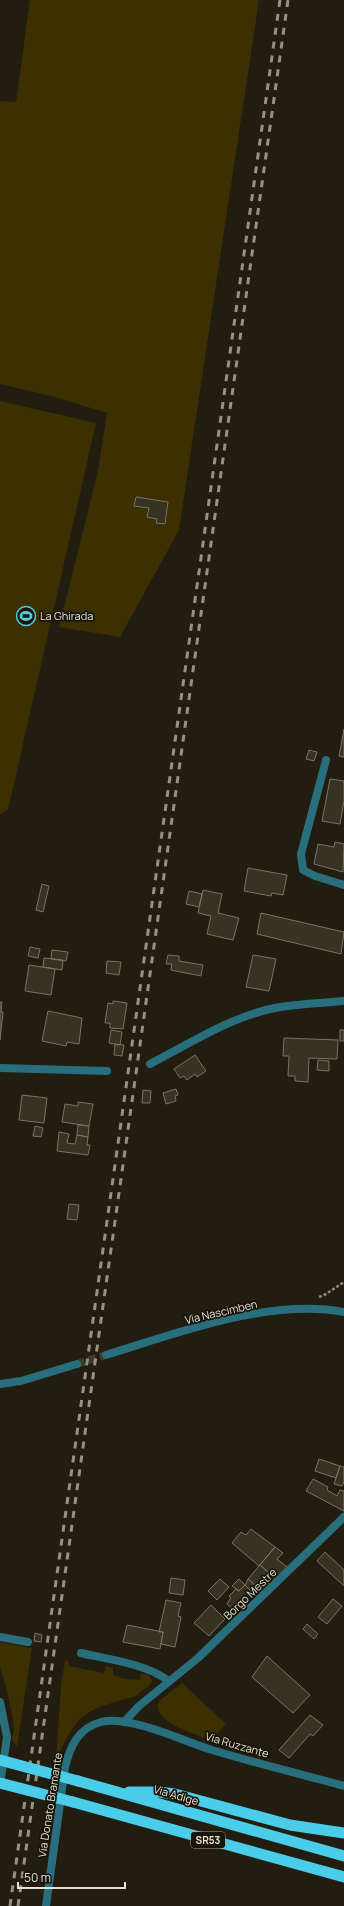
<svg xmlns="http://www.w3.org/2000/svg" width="344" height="1906" font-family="Manrope,sans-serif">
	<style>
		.green { fill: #3c2f00 }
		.building { fill: #363224; stroke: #787464 }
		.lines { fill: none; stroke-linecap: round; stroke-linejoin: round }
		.minor-tunnel { stroke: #3e3b2e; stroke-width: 8; stroke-dasharray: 8 4; stroke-linecap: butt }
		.path { stroke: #8b887e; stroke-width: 2.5; stroke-dasharray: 3 2; stroke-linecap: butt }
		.service { stroke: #296e7c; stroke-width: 8 }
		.minor { stroke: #296e7c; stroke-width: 8 }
		.tertiary { stroke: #296e7c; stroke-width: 8 }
		.trunk { stroke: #4acde8; stroke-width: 11 }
		.rail { stroke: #949187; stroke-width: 3; stroke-dasharray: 7 7; stroke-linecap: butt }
		.trunk-bridge { stroke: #4acde8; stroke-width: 11 }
		.labels { text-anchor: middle; stroke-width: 3.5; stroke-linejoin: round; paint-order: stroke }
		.shield { fill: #181408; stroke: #a7a49a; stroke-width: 1 }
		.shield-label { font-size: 10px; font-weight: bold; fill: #e4e2d9 }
		.poi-label { font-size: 11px; fill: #e4e2d9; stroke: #181408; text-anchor: start }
		.street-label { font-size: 11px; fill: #e4e2d9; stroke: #181408 }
	</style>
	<rect width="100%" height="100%" fill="#211d10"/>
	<!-- green -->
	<path class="green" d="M30,0H259L179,530L120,637L59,627L98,470L107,413L55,397L0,384V101L16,102Z
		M0,401L96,423L8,810L0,814Z
		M0,1642L32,1648L17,1747L12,1739L14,1728L13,1720L6,1686L0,1667Z
		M65,1660L68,1661L69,1666L104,1673L106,1666L113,1668V1675L125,1679L140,1680L141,1673L149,1675L152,1681L149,1686L139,1693V1695C121,1701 96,1705 81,1718C69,1730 63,1746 56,1761L61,1685Z
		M182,1683L226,1724L211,1740C198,1735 149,1722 159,1701Z"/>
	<!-- building -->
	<path class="building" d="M136,497L168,502L165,524L156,523L157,519L147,517L149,508L134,506Z
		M344,729V757L339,756Z
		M309,750L317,752L314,761L306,759Z
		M330,779L344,781V801L340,824L322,821Z
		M335,842L344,844L343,872L314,864L318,844L334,847Z
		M248,868L287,875L283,895L272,893L271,896L244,891Z
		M42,884L49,886L43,912L36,910Z
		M203,890L222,894L218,913L239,918L233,940L207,934L211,916L198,913Z
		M189,891L202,894L199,907L186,904Z
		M261,913L344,932L341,954L257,934Z
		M30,947L40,949L38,958L28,956Z
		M52,950L68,952L66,961L51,959Z
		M168,955L179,956V961L203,965L201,976L171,970L172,964H166Z
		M253,955L276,959L269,991L246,987Z
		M44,958L63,960L62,970L43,967Z
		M107,961L121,962L119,975L106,973Z
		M29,965L55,969L51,995L25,991Z
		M113,1001L127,1003L123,1029L110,1028V1023H105L108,1003L113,1004Z
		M0,1002H2L1,1012H3L0,1040Z
		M48,1011L82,1018L79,1044L67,1042L66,1046L42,1041Z
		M111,1030L122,1032L120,1045L109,1043Z
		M340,1030H344V1041H340Z
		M284,1038L338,1040L337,1059L309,1058L308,1082L295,1081V1076H288L289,1056H283Z
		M115,1044L124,1045L122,1056L114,1055Z
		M195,1055L206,1071L197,1077L195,1074L187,1080L184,1076L180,1078L174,1069Z
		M318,1060L329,1061V1071L317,1070Z
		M176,1089L178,1095L175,1096L176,1101L166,1104L163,1093Z
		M143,1090L151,1091L150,1103H142Z
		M22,1095L47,1098L44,1123L19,1120Z
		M78,1102L93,1104L89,1126L62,1122L65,1104L78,1106Z
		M78,1125L89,1126L88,1137L77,1135Z
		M35,1126L43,1128L41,1137L33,1136Z
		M59,1132L69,1134L67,1143L75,1144L77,1135L88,1137L87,1145H90L88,1155L57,1151Z
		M69,1204L79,1205L77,1220L67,1219Z
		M319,1459L340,1466L336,1478L315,1471Z
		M340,1466L344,1467V1482L342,1486L334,1484Z
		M313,1479L328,1487L327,1490L337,1496L340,1490L344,1491V1511L306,1491Z
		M251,1529L275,1547L259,1566L232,1543L241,1532L246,1535Z
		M275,1547L283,1553L277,1559L287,1567L271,1585L262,1579L268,1572L260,1565Z
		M325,1552L344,1570V1586L317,1561Z
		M260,1565L268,1572L256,1586L248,1579Z
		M171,1578L185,1580L183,1595L169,1593Z
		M220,1579L229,1587L217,1600L208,1591Z
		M239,1579L245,1585L239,1591L232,1586Z
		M248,1579L256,1586L253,1593L245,1585Z
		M245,1585L253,1593L235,1611L227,1604L231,1598L229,1596L236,1589L239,1591Z
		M333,1599L342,1606L327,1624L318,1617Z
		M166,1600L181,1603L178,1616L181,1617L175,1647L161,1644L163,1632H159Z
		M211,1605L225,1619L209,1636L194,1623Z
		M307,1624L318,1634L314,1639L303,1629Z
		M127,1625L163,1632L160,1649L123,1642Z
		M35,1633L42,1635L41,1642L34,1641Z
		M267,1656L310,1695L293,1713L252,1677Z
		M310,1715L323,1725L313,1736L310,1734L289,1758L279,1750Z"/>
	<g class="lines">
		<!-- minor-tunnel -->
		<path class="minor-tunnel" d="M77,1364L106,1355"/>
		<!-- path -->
		<path class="path" d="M319,1297L326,1294L344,1282"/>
		<!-- service -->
		<path class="service" d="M326,760L301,854L303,870L315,876L344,885"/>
		<!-- minor -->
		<path class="minor" d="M150,1064C191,1043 233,1015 280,1007C301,1004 323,1003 344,1001
			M0,1068L107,1071
			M106,1355C178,1333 268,1298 344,1312
			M0,1384L21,1381L77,1364
			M0,1637L28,1642
			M81,1653C110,1660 144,1663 169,1681
			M0,1702L7,1737L0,1785
			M124,1722L139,1706L198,1658L344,1517"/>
		<!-- tertiary -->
		<path class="tertiary" d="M46,1906L65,1767C70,1747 78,1728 101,1722C129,1715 183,1741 212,1750C255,1763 300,1774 344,1786"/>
		<!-- trunk -->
		<path class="trunk" d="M78,1781L344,1856
			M129,1792H159L175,1794L290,1825L344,1833
			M73,1802L344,1877"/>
		<!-- rail -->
		<path class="rail" d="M10,1906L280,0
			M18,1906L288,0"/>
		<!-- trunk-bridge -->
		<path class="trunk-bridge" d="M0,1760L78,1781
			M0,1783L73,1802"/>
	</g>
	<!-- icons -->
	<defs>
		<g id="stadium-ring" transform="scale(1)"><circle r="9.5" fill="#181408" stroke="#56c9e1" stroke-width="1.5"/><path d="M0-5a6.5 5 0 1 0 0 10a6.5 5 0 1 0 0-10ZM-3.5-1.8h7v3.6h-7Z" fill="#56c9e1"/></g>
	</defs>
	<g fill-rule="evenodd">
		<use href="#stadium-ring" x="26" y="616"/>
	</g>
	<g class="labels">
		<!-- shield labels -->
		<rect class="shield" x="191" y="1832" width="34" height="16" rx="3"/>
		<g class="shield-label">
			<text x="208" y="1844">SR53</text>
		</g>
		<!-- poi labels -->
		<g class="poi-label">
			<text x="40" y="620">La Ghirada</text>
		</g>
		<!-- street labels -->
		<g class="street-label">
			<text transform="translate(221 1312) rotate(-13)" y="4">Via Nascimben</text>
			<text transform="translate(250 1594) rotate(-44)" y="4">Borgo Mestre</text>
			<text transform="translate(237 1745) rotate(16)" y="4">Via Ruzzante</text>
			<text transform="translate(176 1795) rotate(16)" y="4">Via Adige</text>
			<text transform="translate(50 1805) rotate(-81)" y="4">Via Donato Bramante</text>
		</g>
	</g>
	<!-- scale -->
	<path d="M18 1882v6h107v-6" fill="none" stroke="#e4e2d9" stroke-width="2"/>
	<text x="24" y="1882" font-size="12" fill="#e4e2d9" stroke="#181408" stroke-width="3" paint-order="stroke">50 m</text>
</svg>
